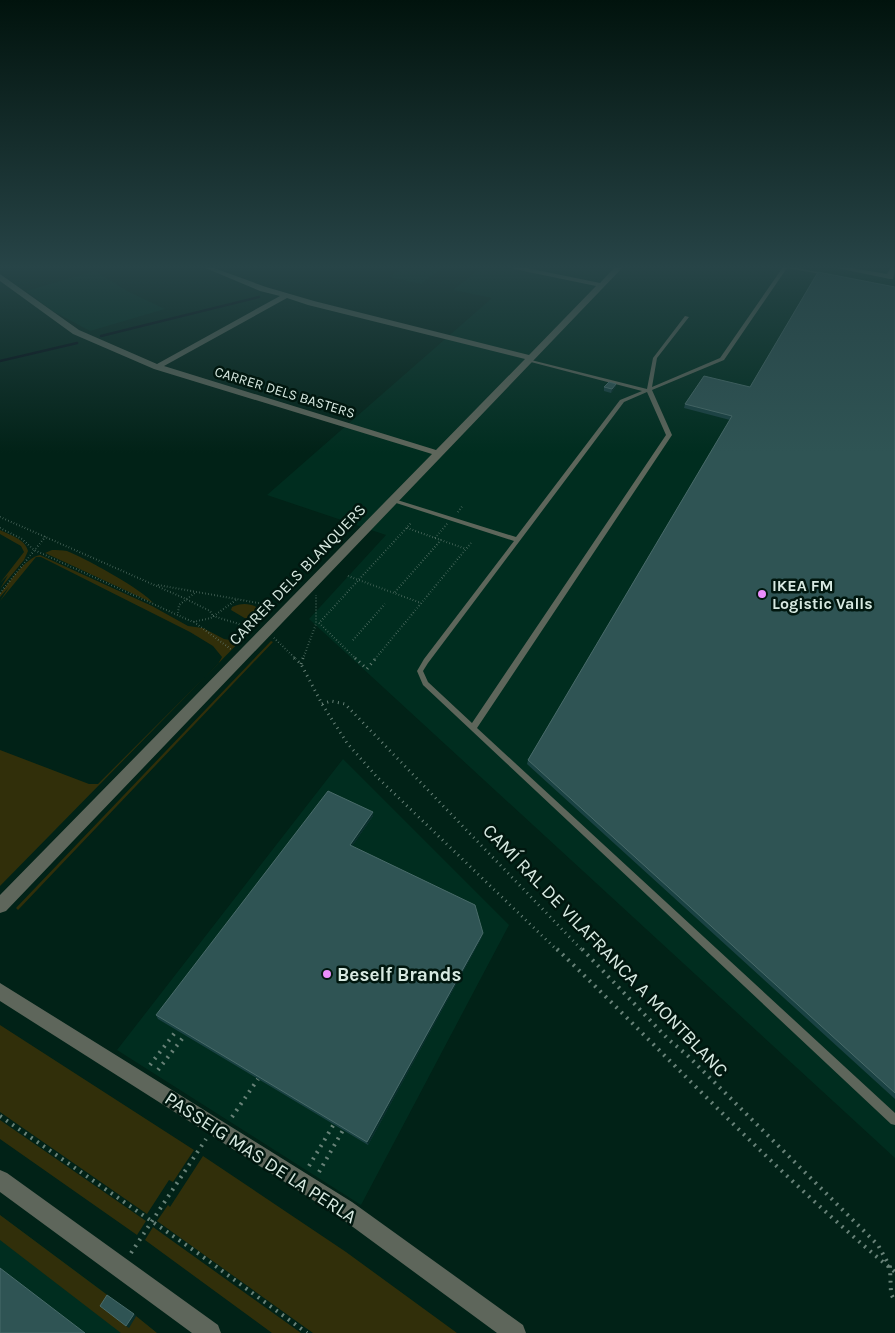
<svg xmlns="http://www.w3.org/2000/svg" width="895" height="1333" font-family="Karla,sans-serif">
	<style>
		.built { fill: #002d1f }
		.green { fill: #312f0a }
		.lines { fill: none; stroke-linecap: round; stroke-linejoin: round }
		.stream { stroke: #000811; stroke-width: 2.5 }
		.path-far2 { stroke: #688278; stroke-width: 2; stroke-dasharray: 0.5 2.5; stroke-linecap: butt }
		.path-far1 { stroke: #688278; stroke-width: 3; stroke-dasharray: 1 4.5; stroke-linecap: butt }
		.path { stroke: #688278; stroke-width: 4; stroke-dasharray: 2 5.5; stroke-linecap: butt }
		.service { fill: #5e665b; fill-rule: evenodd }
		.minor { fill: #5e665b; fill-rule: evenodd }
		.wall { fill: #1a4243 }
		.shaded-wall { fill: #082d2a }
		.building { fill: #2f5454; stroke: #496b6a }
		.poi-dot { fill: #eb8dfc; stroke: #01170f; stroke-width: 2 }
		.labels { text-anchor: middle; stroke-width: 5; stroke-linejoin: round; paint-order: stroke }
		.far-street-label { font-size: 14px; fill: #d7e9e1; stroke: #01170f }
		.street-label { font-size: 16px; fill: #d7e9e1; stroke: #01170f }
		.poi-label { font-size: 16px; font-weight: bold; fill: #d7e9e1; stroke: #01170f; text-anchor: start }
		.near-street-label { font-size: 19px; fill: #d7e9e1; stroke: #01170f }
		.near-poi-label { font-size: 19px; font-weight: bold; fill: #d7e9e1; stroke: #01170f; text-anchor: start }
	</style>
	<rect width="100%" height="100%" fill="#012217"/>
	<!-- built -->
	<path class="built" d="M404,267H443L421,284L389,277Z
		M482,267H895V1158L309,619L386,535L267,495L492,298L453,290Z
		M95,271L127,291L165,309L90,331L51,310L26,291Z
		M343,759L509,925L361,1205L117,1050Z
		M0,1215L136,1316L157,1333H0Z"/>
	<!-- green -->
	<path class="green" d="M0,530C10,535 25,539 28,551L24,560L0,589L8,575L0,583L24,552L21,546L0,534Z
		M52,550C57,550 62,550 67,551C83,557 145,591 153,603L45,553Z
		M40,555L152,606L188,626L203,628L224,639L236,641L253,623L231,610L232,607C241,603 250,603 258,608L255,611L259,617V622L0,886V750L89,784H98L218,664L222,657L213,646L190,632L41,557H36L0,601L9,587L0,597V594C9,583 26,557 40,555Z
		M271,641L273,642L18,910L16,908Z
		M0,1025L194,1150L173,1182L169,1180L147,1214L0,1112Z
		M0,1120L146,1221L137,1235L0,1139Z
		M203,1156L346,1252L457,1333H313L157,1221L168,1205L170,1207Z
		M0,1215L110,1297L103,1308L129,1327L136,1316L157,1333H121L0,1240Z
		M153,1227L301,1333H272L145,1240Z"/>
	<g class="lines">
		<!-- stream -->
		<path class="stream" d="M101,336L259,297
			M0,361L77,343"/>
		<!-- path-far2 -->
		<path class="path-far2" d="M458,512L463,505
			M0,517L186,599L210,611L213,616
			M0,528L22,539L34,550L193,622L211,618L236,600
			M407,528L466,549
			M435,538L447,524
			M348,576L421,603
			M158,585L264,604L275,608
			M395,592L441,540
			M0,593L46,536
			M178,613L179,605L196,592
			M213,616L252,628
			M194,622L232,650
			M274,638L296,659
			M353,640L385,604
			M303,659L316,624V595
			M356,659L319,623L412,522
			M375,659L471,543"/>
		<!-- path-far1 -->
		<path class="path-far1" d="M294,658L301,664L322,704L347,743L377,777L558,951
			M355,658L367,669L376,658
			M301,664L303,658
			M322,704L331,701L345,704L583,951"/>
		<!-- path -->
		<path class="path" d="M557,949C669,1057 775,1173 895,1272
			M582,949L668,1039L687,1055L878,1245L890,1267L891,1294L895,1301
			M150,1065L177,1030
			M158,1070L185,1035
			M0,1116L199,1254L307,1333
			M232,1117L258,1079
			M309,1166L334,1124
			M319,1172L343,1130
			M131,1253L206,1139"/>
		<!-- service -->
		<path class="service" d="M783,267H792L828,274L826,275L787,268L724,360L652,390L672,435L477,728L895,1113V1125L891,1124L423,685L417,671L424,659L514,541L390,501L389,500L390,499H394L516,537L620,400L642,391L527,361V359L647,389L653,358L685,316L689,317L657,358L652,387L720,358ZM647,392L666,435L472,723L428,682L423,671L428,663L624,402Z"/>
		<!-- minor -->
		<path class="minor" d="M203,267H211L266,287L314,301L529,355L596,286L514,269L511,267H522L600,283L615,267H623L6,911L0,913V895L432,454L154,369L73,334L0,281V274L79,330L157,364L280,296L260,291ZM287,298L308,305L525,359L436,450L164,366Z
			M832,267H846L887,274L891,267H895L893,279H890Z
			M0,983L352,1202L523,1325L526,1333H497L338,1216L0,1001Z
			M0,1170L7,1173L218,1325L221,1333H192L0,1192Z"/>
	</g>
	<!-- wall -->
	<path class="wall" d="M895,287V1099L527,764L528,760L730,420L684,408L685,404L750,387Z
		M616,384L615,388L611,393L604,391V387Z
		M373,812V816L352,846L482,937L368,1145L158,1019L156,1015Z"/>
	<!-- shaded-wall -->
	<path class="shaded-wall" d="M616,384L615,388L611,393L612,389Z
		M373,812V816L350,849V845Z
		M483,933L482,937L368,1145L367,1142Z
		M134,1314L136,1316L129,1328L126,1326Z"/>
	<!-- building -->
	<path class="building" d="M818,272L895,287V1093L528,760L732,416L685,404L704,376L750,387Z
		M609,382L616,384L612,389L604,387Z
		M328,791L373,812L350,845L475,905L483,933L367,1142L156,1015Z
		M0,1268L85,1333H0Z
		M107,1295L134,1314L126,1326L100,1306Z"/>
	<!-- sky -->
	<linearGradient id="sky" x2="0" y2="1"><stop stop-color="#01130d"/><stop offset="0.59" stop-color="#274447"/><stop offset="1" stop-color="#274447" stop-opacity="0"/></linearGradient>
	<rect width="895" height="453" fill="url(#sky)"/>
	<!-- markers -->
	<g class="poi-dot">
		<circle cx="762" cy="594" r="5"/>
		<circle cx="327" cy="974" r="5"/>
	</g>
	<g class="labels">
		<!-- far-street labels -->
		<g class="far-street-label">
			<text transform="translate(285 392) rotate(17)" y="5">CARRER DELS BASTERS</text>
		</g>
		<!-- street labels -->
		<g class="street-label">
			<text transform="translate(297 574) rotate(-46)" y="6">CARRER DELS BLANQUERS</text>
		</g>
		<!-- poi labels -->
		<g class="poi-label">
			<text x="772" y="591">IKEA FM<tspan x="772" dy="18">Logistic Valls</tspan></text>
		</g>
		<!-- near-street labels -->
		<g class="near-street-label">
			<text transform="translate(606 950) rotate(46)" y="7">CAMÍ RAL DE VILAFRANCA A MONTBLANC</text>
			<text transform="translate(261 1157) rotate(33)" y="7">PASSEIG MAS DE LA PERLA</text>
		</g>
		<!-- near-poi labels -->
		<g class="near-poi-label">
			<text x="337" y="981">Beself Brands</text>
		</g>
	</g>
</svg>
